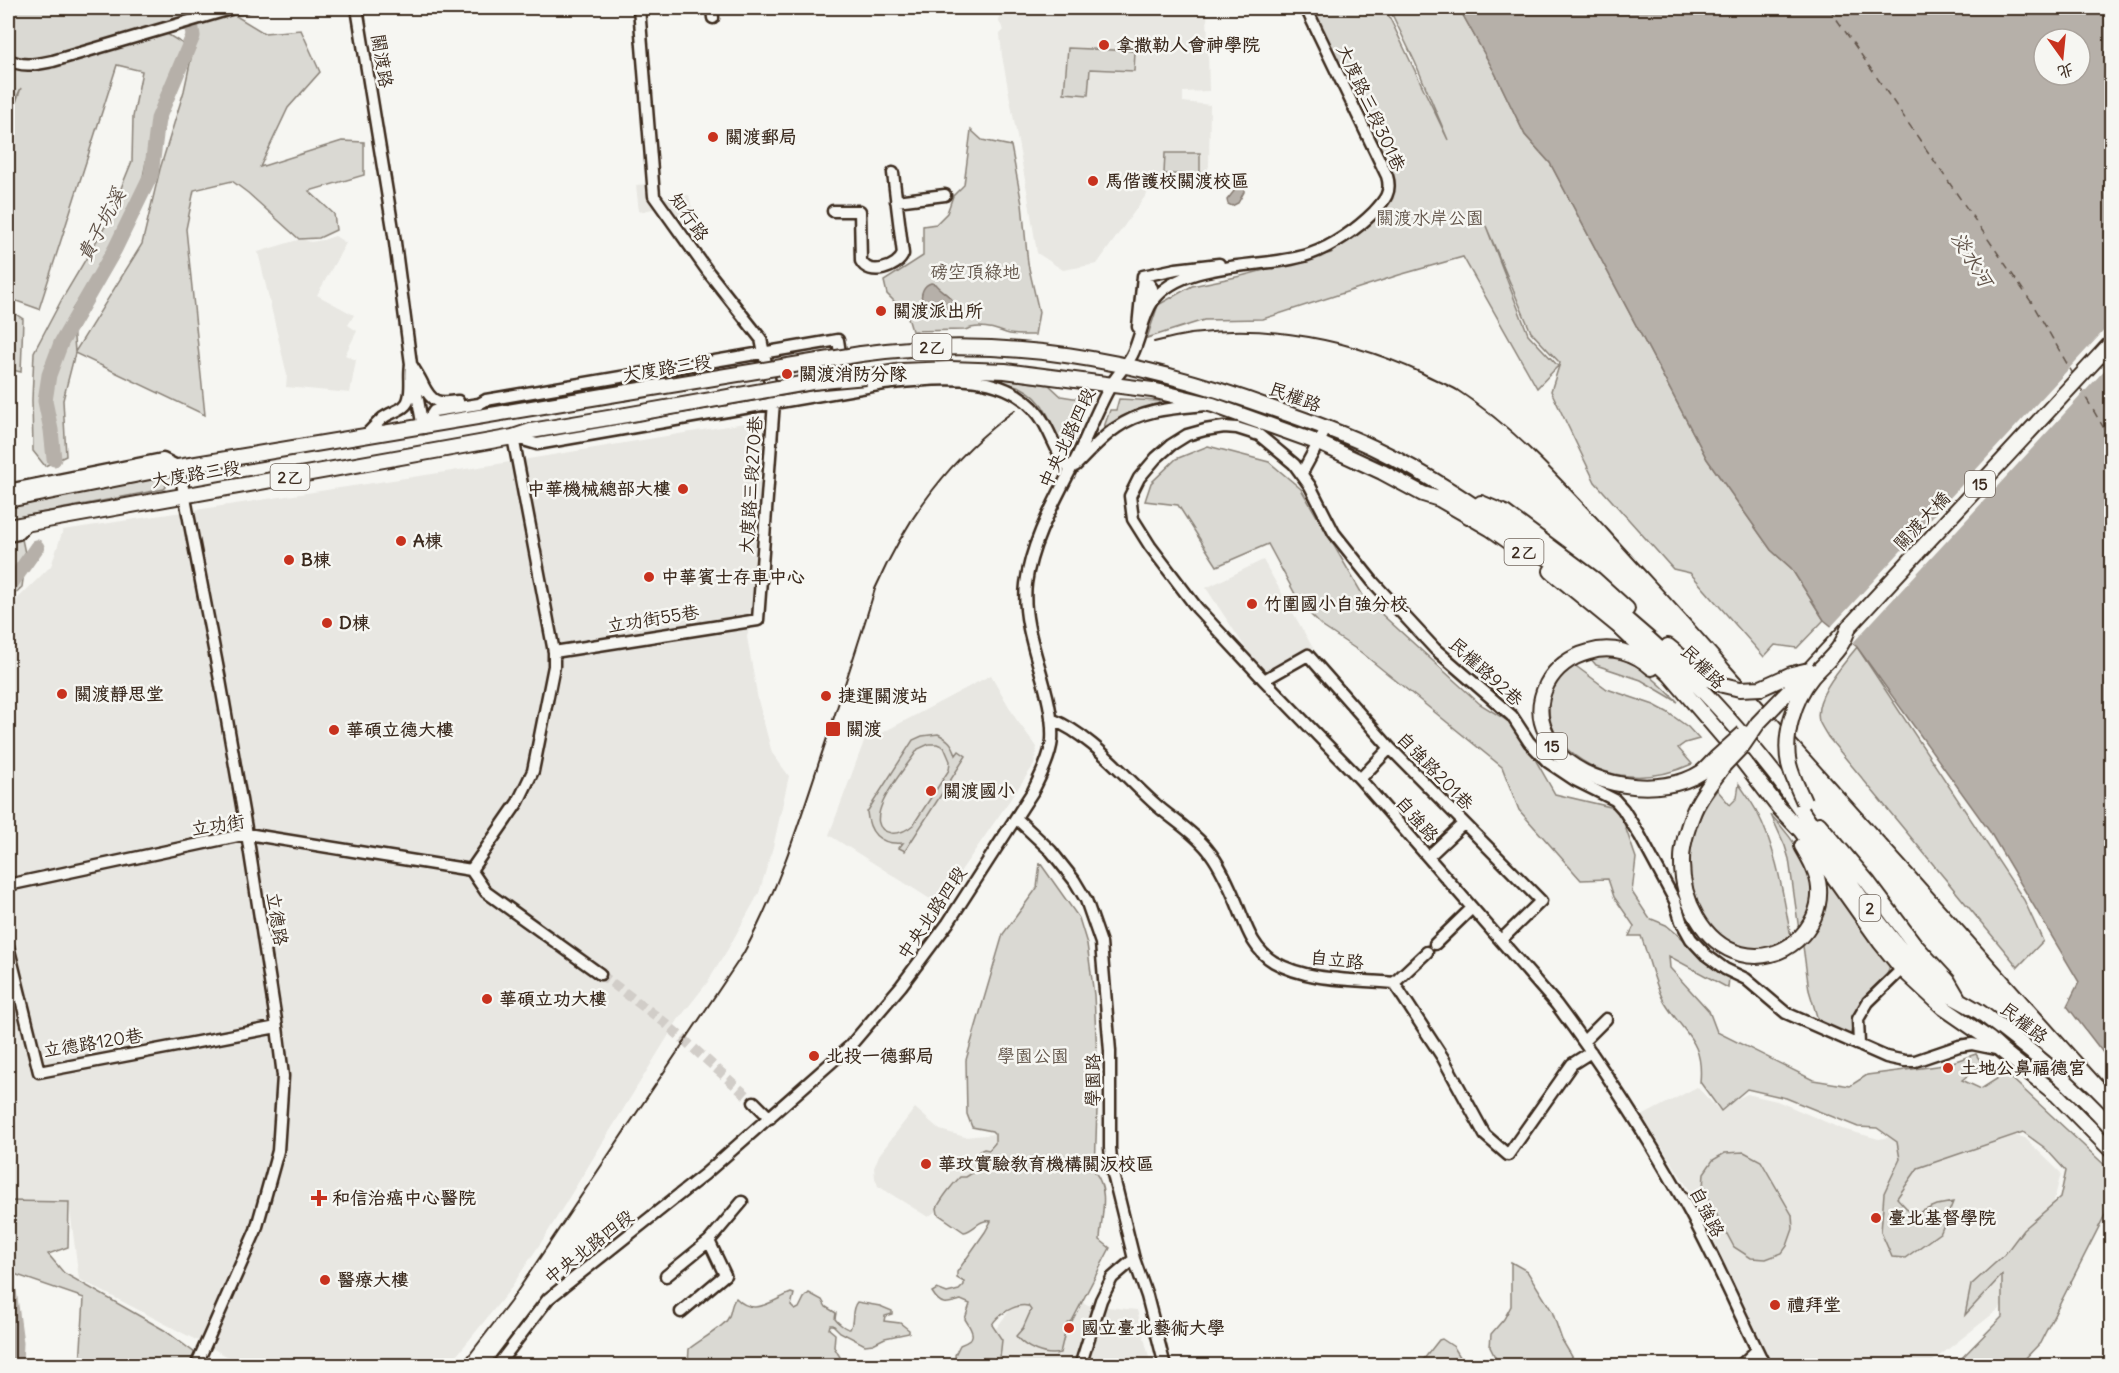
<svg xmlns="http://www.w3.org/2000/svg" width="2119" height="1373" font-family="Delius,'LXGW WenKai TC',sans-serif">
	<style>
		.built { fill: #e8e7e2 }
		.green { fill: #dad9d3; stroke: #8a8278; stroke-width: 1.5; fill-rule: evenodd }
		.water { fill: #b6b0a9; stroke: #857a71; stroke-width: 1.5; fill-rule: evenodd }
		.pier { fill: #f6f6f2 }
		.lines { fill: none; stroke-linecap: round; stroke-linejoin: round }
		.river { stroke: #b6b0a9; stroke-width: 15 }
		.ferry { stroke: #605248; stroke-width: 1.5; stroke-dasharray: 8 6; stroke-linecap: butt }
		.minor-tunnel { stroke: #d1cdc8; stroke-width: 10; stroke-dasharray: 10 5; stroke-linecap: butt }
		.minor-casing { stroke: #3b2a1e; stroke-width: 15 }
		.major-casing { stroke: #3b2a1e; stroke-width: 18 }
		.minor { stroke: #f6f6f2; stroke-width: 10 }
		.major { stroke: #f6f6f2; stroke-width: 14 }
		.rail { stroke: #3b2a1e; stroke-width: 2 }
		.major-bridge-casing { stroke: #3b2a1e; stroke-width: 18; stroke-linecap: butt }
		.major-bridge { stroke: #f6f6f2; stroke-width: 14 }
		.poi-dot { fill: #c8321e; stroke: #f6f6f2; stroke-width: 2 }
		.labels { text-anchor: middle; stroke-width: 5; stroke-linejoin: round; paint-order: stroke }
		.shield { fill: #f6f6f2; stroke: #73675e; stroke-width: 1.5 }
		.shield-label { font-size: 16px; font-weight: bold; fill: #3b2a1e }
		.poi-label { font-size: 18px; font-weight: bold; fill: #3b2a1e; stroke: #f6f6f2; text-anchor: start }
		.street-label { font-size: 18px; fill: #3b2a1e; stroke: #f6f6f2 }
		.park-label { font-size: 18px; fill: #63564b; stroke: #f6f6f2 }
		.water-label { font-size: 20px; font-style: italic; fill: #605248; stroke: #f6f6f2 }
	</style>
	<rect width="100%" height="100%" fill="#f6f6f2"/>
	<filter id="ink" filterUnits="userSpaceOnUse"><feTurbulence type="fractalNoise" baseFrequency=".0167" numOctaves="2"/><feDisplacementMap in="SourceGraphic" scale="12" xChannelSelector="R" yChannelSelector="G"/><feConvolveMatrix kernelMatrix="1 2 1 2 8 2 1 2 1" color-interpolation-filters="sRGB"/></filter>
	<g filter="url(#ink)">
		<!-- built -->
		<path class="built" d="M1000,8H1207L1209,91L1183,92V102L1210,105L1209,166L1203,179L1176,184L1167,177L1149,191L1097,264L1063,270L1037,253L1028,196L1002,56L1000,34L1004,30L999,22Z
			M648,184L650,199L689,195L692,209L674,222L662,207L639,212L636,185Z
			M335,236L346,243L317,295L354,315L348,325L357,331L345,355L356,360L350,393L286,387L287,375L258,252L301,239L311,242L323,240Z
			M763,420L754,608L747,637L758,700L772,753L789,776L773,847L759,893L728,949L707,983L678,1020L546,1235L508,1292L449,1365H244L79,1279L69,1202L8,1201V608L51,566L63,530L492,465Z
			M1263,560L1313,648L1262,673L1206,588Z
			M991,675L1016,719L1037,747L1034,765L938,904L829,835L866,736L878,735Z
			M1697,1087L1718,1109L1747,1094L1777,1101L1842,1129L1879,1139L1934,1128L1981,1125L2025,1138L2061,1173L2043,1245L1999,1309L1928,1365H1773L1690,1191L1642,1116Z
			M915,1108L940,1130L965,1137L995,1134L996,1138L989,1150L976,1156L977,1166L974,1172L966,1177L958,1179L949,1191L942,1197L936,1211L928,1217L878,1186L875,1178L874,1168L879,1155Z
			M1032,1280L1078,1299L1088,1305L1137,1310L1151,1365L974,1366L983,1346Z"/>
		<!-- green -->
		<path class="green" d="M8,8H266L236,16L264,33L301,30L320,72L288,108L260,167L342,141L364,142V175L309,191L334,214L336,230L319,238L299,239L248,193L232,181L194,190L186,229L205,415L75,353L63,400L66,456L45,466L33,451L32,400L34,352L62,299L106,225L132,161L133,117L142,71L117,65L39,309L8,298V125L21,88L8,115ZM198,26L184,91L160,169L142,244L75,352L72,310L111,249L143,177L153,126L185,45L167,34Z
			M1305,8H1385L1448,140L1415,62L1389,8H1459L1495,73L1525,135L1550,163L1707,459L1771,550L1791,568L1824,620L1797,648L1775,645L1764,657L1690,573L1673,569L1595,482L1551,391L1560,363L1531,332L1486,226L1528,334L1558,366L1537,388L1463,257L1399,275L1263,319L1204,320L1147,338L1158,305L1192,286L1241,276L1331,253L1386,203L1393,188Z
			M1068,48L1135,51L1134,71L1090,69L1088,95L1064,93Z
			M971,130L982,140L1011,146L1022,204L1028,264L1039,312L1035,335C1027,335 1015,336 1006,333C994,328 978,324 965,330L912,331L907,314L887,294L884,281L923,256V226L936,224L947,213L953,196L964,185Z
			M1165,153H1200V174H1164Z
			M8,309L23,319L21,372L8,369Z
			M1004,379L1049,385L1061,396L1080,399L1071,428L1060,452C1054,426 1046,399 1020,387C1015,385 1008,384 1002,382Z
			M1119,399L1159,401L1160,402L1158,405L1130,414L1104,427L1110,410H1116Z
			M1208,446L1269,462L1301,489L1365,599L1480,704L1516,726L1555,794L1619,809L1636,858L1632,892L1649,918L1666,925L1729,977L1728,988L1669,956L1670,968L1709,1011L1717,1032L1813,1080L1850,1086L1867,1075L1944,1065L1976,1054L1982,1064L1962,1080L1981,1089L2006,1073L2111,1171V1203L2040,1343L2019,1365H1955L2002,1317V1275L1965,1315L1971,1285L2005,1254L2023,1230L2060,1198L2066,1171L2045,1148L2023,1132L1918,1168L1897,1198L1913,1215L1937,1205L1953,1202L1941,1232L1905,1258L1892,1257L1881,1232L1884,1193L1900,1159L1897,1142L1877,1128L1858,1127L1786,1098L1747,1089L1721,1111L1700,1082C1704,1041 1684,1034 1665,1003C1655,987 1648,955 1641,936H1629L1634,926L1614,897L1608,879L1581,880L1519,810L1502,767L1362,653L1323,627L1301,605L1268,544L1217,566L1178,505L1145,501L1151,483L1176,459Z
			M161,477L164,478L166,487L164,489L8,519V508Z
			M22,539L26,558L22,587L8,600V542Z
			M1857,647L2024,900L2043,941L2018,967L1828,737C1825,732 1821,726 1819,721C1813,697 1843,665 1857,647Z
			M1601,655C1635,656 1655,680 1678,702L1641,680L1596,665L1590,658Z
			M1573,664L1607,689L1654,705L1667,712L1688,727L1699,739L1685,743L1678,748L1692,764C1672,773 1652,778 1629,776C1593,773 1548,748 1549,707C1549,699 1550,691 1554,685C1559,677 1566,671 1573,664Z
			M938,734C948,739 953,744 956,755L959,751L966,756L905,851L899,848L903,843C881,845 869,834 867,812L913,740L922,736ZM929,744H937L944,747L950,761L949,770L913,825C906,831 900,834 891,833C856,826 904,769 914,755L918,749Z
			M1739,784C1745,793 1752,802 1757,812C1777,850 1783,895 1791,937C1770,952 1738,953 1717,936C1711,931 1706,921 1702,914C1699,909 1694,903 1692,898C1690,893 1690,885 1690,880C1686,847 1697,815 1717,790L1730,805L1737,798Z
			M1771,815C1791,836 1821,875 1812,906C1810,914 1803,923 1799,930L1789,859L1785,846Z
			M1040,863L1079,918L1087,944L1094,995L1098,1076L1095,1172C1110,1192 1101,1216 1100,1240L1110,1248L1072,1321L1067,1324L1060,1353C1045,1357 1025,1348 1016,1336L1023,1328L1031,1310L1028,1306C1016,1303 997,1315 992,1325L1002,1340L1000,1358L1009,1365H956L955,1355L960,1345C977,1339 974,1333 965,1319L970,1304L961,1300C947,1304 941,1307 932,1292L937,1289L947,1293L959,1290L964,1285V1282L957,1278V1272L985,1232L991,1221C978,1219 975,1230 964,1232L938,1214L937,1208C941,1199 953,1184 960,1177H966L974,1172L979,1151L984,1149L989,1150L995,1143V1134L992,1131L972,1127L967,1114L966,1060L1003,934L1037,888Z
			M1820,866L1890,964C1887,987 1863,998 1855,1018C1852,1024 1853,1031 1849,1036L1821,1024L1818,1020L1809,990L1803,946C1827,917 1828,901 1820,866Z
			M1744,1152L1761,1161L1792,1215L1793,1229L1787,1246L1782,1253L1766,1259L1751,1258L1734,1247L1703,1189L1704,1173L1713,1160L1725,1153Z
			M8,1201L69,1202L68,1247L48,1254L64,1273L164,1330L195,1353L190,1365H80L84,1298L14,1274L8,1246Z
			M1511,1262L1527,1271L1552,1311L1562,1340L1577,1365H1499L1490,1347L1491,1334L1504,1319L1511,1306Z
			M791,1293L794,1294L791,1306L795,1310L799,1308L804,1298L809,1293L822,1300L826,1307L836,1313L835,1319C838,1323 845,1329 850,1329C855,1320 850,1310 857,1302L880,1306L892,1311V1314L885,1316L884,1321L900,1323L909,1330V1333L885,1338L873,1344L865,1345L840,1332L833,1325H830L829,1329L835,1334L834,1347L840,1357L839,1362C825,1364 814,1360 800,1366L688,1365L689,1349C697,1342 722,1328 727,1320C732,1313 730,1304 736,1298C754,1317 771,1301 791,1293Z
			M1442,1339L1454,1347L1462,1360L1459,1365H1414L1424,1359L1439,1340Z"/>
		<!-- water -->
		<path class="water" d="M1459,8H2111V1063L2067,1006L2079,982L1990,832L1857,647L1824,620L1791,568L1771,550L1707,459L1550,163L1525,135L1495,73ZM2044,39H2080V75H2044Z
			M1239,175L1244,180V192L1238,203L1232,206L1228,204L1227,200L1235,190L1231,181L1232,177Z
			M931,283L935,284C942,293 954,296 956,308C944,311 933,307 922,301C920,293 924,285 931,283Z"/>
		<!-- pier -->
		<path class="pier" d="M2111,323V363L1850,646L1829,629Z"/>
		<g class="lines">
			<!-- river -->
			<path class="river" d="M54,459L51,430L45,401L49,375L61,343L115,249L151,175L158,119L193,36L189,8
				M8,588L37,547
				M8,1283L16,1343L15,1366"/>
			<!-- ferry -->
			<path class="ferry" d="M1829,8L2032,303L2073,374
				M2079,386L2112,442"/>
			<!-- minor-tunnel -->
			<path class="minor-tunnel" d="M600,974L664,1022L754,1102"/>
			<!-- minor casing -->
			<g class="minor-casing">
				<path id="minor" d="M357,8L394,235L411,364C409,375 412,387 409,398C407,410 392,411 383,418C377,423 372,429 366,435
					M712,8L713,18
					M8,59C22,68 37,64 53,61L234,8
					M896,201L945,195
					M833,211H860L861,261C869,277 898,268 903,254L893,173
					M1143,276L1176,269L1219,264
					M1143,276L1152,288L1148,306
					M1138,327L1143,276
					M411,364C415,371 420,378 423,385C432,403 438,404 458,401
					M416,379L415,383L423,428
					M423,428L434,411L479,404L486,400L838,340L845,384
					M1075,466C1088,453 1101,438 1116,428C1142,409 1175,408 1205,405
					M1302,473L1327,427
					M8,490L163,459L179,467L220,680L247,834L277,1027L283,1076L278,1151L256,1230L196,1366
					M8,536L18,534L27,525
					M554,652L758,620L774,402L761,339L709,273L654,196L639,8
					M1264,680L1308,655L1390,748L1541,901L1501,940
					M1051,719C1091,735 1121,773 1153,802C1170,818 1192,830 1208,850C1219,863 1227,881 1234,897C1245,921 1250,948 1274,962C1309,982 1355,979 1394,983L1443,1058L1485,1135L1508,1155L1572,1064L1591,1052
					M1360,779L1390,748
					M1016,818L1051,851L1074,880L1086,900L1101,943L1110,1051V1148L1112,1170L1134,1259L1147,1296L1165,1366
					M1428,857L1463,824
					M471,870L518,802L533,771L554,666V652L513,437L537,444L884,384C935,379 1004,368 1039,415C1052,433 1056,454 1070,470
					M8,885L247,834L471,870L486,892L600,974
					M1435,944L1472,908
					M8,946L39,1072L277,1027
					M1394,983L1427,952
					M1584,1041L1606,1019
					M1859,1045L1858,1019L1868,1002L1902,969
					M754,1102L770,1118
					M666,1276L709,1241L742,1202
					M681,1312L725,1275L709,1241
					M497,1366L548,1299L705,1174L850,1046L901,986L948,923L1033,791C1041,775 1050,757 1052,740C1055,690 1020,636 1026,584C1031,540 1059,494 1078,455C1089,432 1098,407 1111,385C1117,375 1126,366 1132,355C1141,338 1142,317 1153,301C1184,258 1266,270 1310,254C1333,246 1357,229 1374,212C1385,200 1392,192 1387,176L1306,8
					M1080,1366L1101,1300L1112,1278L1134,1259
					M1740,1366L1757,1350
					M1765,1366C1737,1310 1713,1252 1682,1198C1644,1131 1602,1065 1556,1004L1360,779L1264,680L1197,608L1150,546L1133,519L1130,496L1139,478L1156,458L1171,445L1187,435L1205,430L1224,427L1237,428L1259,435L1294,464L1310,486L1334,533L1373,582L1435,649L1512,716L1529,742L1548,762L1575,780L1615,800L1623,809L1640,836L1675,901L1681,921L1691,939L1706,955L1725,969L1746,979L1786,1013L1886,1057L1905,1061H1915L1959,1046L1972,1044L2001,1050"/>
			</g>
			<!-- major casing -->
			<g class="major-casing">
				<path id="major" d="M861,354C1003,334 1138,360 1271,408C1306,420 1340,432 1372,447C1429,474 1480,509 1530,545C1595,592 1658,642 1712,701C1742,733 1771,768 1796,803C1833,855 1867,912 1910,960C1919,969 1927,979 1937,987C1952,998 1969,1004 1984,1015C2029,1049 2074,1085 2112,1128
					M866,377L901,371L950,369L1005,371L1152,390L1213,405L1319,443L1382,472L1423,494L1439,499L1491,529L1518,548
					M8,500L160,470L622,393
					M1481,503L1505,513L1594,579L1627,609
					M8,527L513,437L531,431L626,415
					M1551,571L1617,625L1670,675L1735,751L1779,808L1801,831L1880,942L1902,969L1944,1008L1989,1039L2001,1050L2057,1095L2112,1151
					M1668,646L1707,678L1723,685
					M1652,668C1635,652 1611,645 1589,652C1570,657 1556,667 1547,684C1539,700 1538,717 1546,733C1548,738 1550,745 1554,749C1585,787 1661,799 1702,772C1707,768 1711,763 1715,759
					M1809,670L2112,342
					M1724,765C1714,780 1701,794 1694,811C1688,826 1682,844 1682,860C1681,898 1702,943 1741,954C1782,965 1822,929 1819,888C1818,873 1809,858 1802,846
					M1819,824L1867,881L1915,945L1948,981L1958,998"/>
			</g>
			<!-- minor -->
			<use href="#minor" class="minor"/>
			<!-- major -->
			<use href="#major" class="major"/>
			<!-- rail -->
			<path class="rail" d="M1154,342C1242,318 1341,335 1422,373C1433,379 1446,384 1457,390C1514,427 1561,479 1607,529C1648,575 1691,620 1731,667C1857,809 1984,951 2112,1092
				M461,1366L510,1302L743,954C777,893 798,826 820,759C839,702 858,646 875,589C908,515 950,458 1015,410"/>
			<!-- major-bridge casing -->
			<g class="major-bridge-casing">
				<path id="major-bridge" d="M622,393L861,354
					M626,415L812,382L866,377
					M1723,685L1740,689L1761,688L1792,674L1809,670
					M1715,759L1744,733
					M1724,765L1743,745L1758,723L1809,670
					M1804,802C1799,790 1792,777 1789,764C1783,736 1794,699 1812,677C1828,659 1842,651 1849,626"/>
			</g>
			<!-- major-bridge -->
			<use href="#major-bridge" class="major-bridge"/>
		</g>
	</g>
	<!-- markers -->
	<g class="poi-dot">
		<circle cx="1104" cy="45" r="6"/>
		<circle cx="713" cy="137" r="6"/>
		<circle cx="1093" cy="181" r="6"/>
		<circle cx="881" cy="311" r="6"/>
		<circle cx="787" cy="374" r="6"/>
		<circle cx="683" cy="489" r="6"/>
		<circle cx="401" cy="541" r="6"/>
		<circle cx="289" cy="560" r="6"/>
		<circle cx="649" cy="577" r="6"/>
		<circle cx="1252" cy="604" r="6"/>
		<circle cx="327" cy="623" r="6"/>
		<circle cx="62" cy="694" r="6"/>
		<circle cx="826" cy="696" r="6"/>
		<rect x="825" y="721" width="16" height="16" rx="3"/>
		<circle cx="334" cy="730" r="6"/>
		<circle cx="931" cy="791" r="6"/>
		<circle cx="487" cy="999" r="6"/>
		<circle cx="814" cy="1056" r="6"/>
		<circle cx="1948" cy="1068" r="6"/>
		<circle cx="926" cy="1164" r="6"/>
		<path d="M316 1189h6v6h6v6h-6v6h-6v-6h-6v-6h6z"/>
		<circle cx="1876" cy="1218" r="6"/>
		<circle cx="325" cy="1280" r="6"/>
		<circle cx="1775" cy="1305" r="6"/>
		<circle cx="1069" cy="1328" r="6"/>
	</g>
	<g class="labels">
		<!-- shield labels -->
		<g class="shield">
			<rect x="912.5" y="334" width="39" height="26" rx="4.5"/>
			<rect x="270.5" y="464" width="39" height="26" rx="4.5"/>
			<rect x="1965" y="471" width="30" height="26" rx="4.5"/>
			<rect x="1504.5" y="539" width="39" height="26" rx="4.5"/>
			<rect x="1537" y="733" width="30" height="26" rx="4.5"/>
			<rect x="1859.5" y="895" width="21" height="26" rx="4.5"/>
		</g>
		<g class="shield-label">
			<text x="932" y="353">2乙</text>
			<text x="290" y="483">2乙</text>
			<text x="1980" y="490">15</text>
			<text x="1524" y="558">2乙</text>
			<text x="1552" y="752">15</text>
			<text x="1870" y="914">2</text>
		</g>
		<!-- poi labels -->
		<g class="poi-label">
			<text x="1116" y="51">拿撒勒人會神學院</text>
			<text x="725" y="143">關渡郵局</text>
			<text x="1105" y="187">馬偕護校關渡校區</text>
			<text x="893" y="317">關渡派出所</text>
			<text x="799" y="380">關渡消防分隊</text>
			<text x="671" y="495" text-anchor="end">中華機械總部大樓</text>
			<text x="413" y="547">A棟</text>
			<text x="301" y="566">B棟</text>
			<text x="661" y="583">中華賓士存車中心</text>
			<text x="1264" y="610">竹圍國小自強分校</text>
			<text x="339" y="629">D棟</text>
			<text x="74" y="700">關渡靜思堂</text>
			<text x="838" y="702">捷運關渡站</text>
			<text x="846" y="735">關渡</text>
			<text x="346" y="736">華碩立德大樓</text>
			<text x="943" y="797">關渡國小</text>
			<text x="499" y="1005">華碩立功大樓</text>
			<text x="826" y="1062">北投一德郵局</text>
			<text x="1960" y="1074">土地公鼻福德宮</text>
			<text x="938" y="1170">華玟實驗教育機構關汳校區</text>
			<text x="332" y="1204">和信治癌中心醫院</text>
			<text x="1888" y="1224">臺北基督學院</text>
			<text x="337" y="1286">醫療大樓</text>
			<text x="1787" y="1311">禮拜堂</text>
			<text x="1081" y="1334">國立臺北藝術大學</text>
		</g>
		<!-- street labels -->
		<g class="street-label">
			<text transform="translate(382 61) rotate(81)" y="6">關渡路</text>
			<text transform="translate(1371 108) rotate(65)" y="6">大度路三段301巷</text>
			<text transform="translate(689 217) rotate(55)" y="6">知行路</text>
			<text transform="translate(667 368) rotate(-9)" y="6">大度路三段</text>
			<text transform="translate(1295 397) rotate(20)" y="6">民權路</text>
			<text transform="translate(1067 438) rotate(-65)" y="6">中央北路四段</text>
			<text transform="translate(196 474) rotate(-9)" y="6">大度路三段</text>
			<text transform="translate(751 485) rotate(-86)" y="6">大度路三段270巷</text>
			<text transform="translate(1922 521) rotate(-47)" y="6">關渡大橋</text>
			<text transform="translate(653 619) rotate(-9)" y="6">立功街55巷</text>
			<text transform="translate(1703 667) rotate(45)" y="6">民權路</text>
			<text transform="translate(1486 672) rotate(42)" y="6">民權路92巷</text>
			<text transform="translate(1435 771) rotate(46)" y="6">自強路201巷</text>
			<text transform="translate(1417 819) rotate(49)" y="6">自強路</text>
			<text transform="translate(218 825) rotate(-9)" y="6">立功街</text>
			<text transform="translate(932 913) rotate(-56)" y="6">中央北路四段</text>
			<text transform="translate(277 919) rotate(81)" y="6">立德路</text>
			<text transform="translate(1337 960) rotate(6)" y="6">自立路</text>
			<text transform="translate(2024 1023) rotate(38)" y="6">民權路</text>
			<text transform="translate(93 1043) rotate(-9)" y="6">立德路120巷</text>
			<text transform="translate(1093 1080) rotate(-90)" y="6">學園路</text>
			<text transform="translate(1707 1212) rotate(63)" y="6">自強路</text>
			<text transform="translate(589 1247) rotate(-38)" y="6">中央北路四段</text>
		</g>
		<!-- park labels -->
		<g class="park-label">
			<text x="1430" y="224">關渡水岸公園</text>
			<text x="975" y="278">磅空頂綠地</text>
			<text x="1033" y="1062">學園公園</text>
		</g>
		<!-- water labels -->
		<g class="water-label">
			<text transform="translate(101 225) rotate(-62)" y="7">貴子坑溪</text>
			<text transform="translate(1972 259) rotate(59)" y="7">淡水河</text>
		</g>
	</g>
	<!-- margin -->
	<rect width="2119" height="1373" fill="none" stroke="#f6f6f2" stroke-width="30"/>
	<rect x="15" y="15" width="2089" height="1343" fill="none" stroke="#3b2a1e" stroke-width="2" filter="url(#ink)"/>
	<!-- north arrow -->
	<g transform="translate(2062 57) rotate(165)"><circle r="28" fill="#f6f6f2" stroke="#aba49d" stroke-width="1.5"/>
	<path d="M0-4.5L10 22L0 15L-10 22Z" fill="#c8321e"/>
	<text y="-9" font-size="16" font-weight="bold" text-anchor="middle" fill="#3b2a1e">北</text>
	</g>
</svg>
